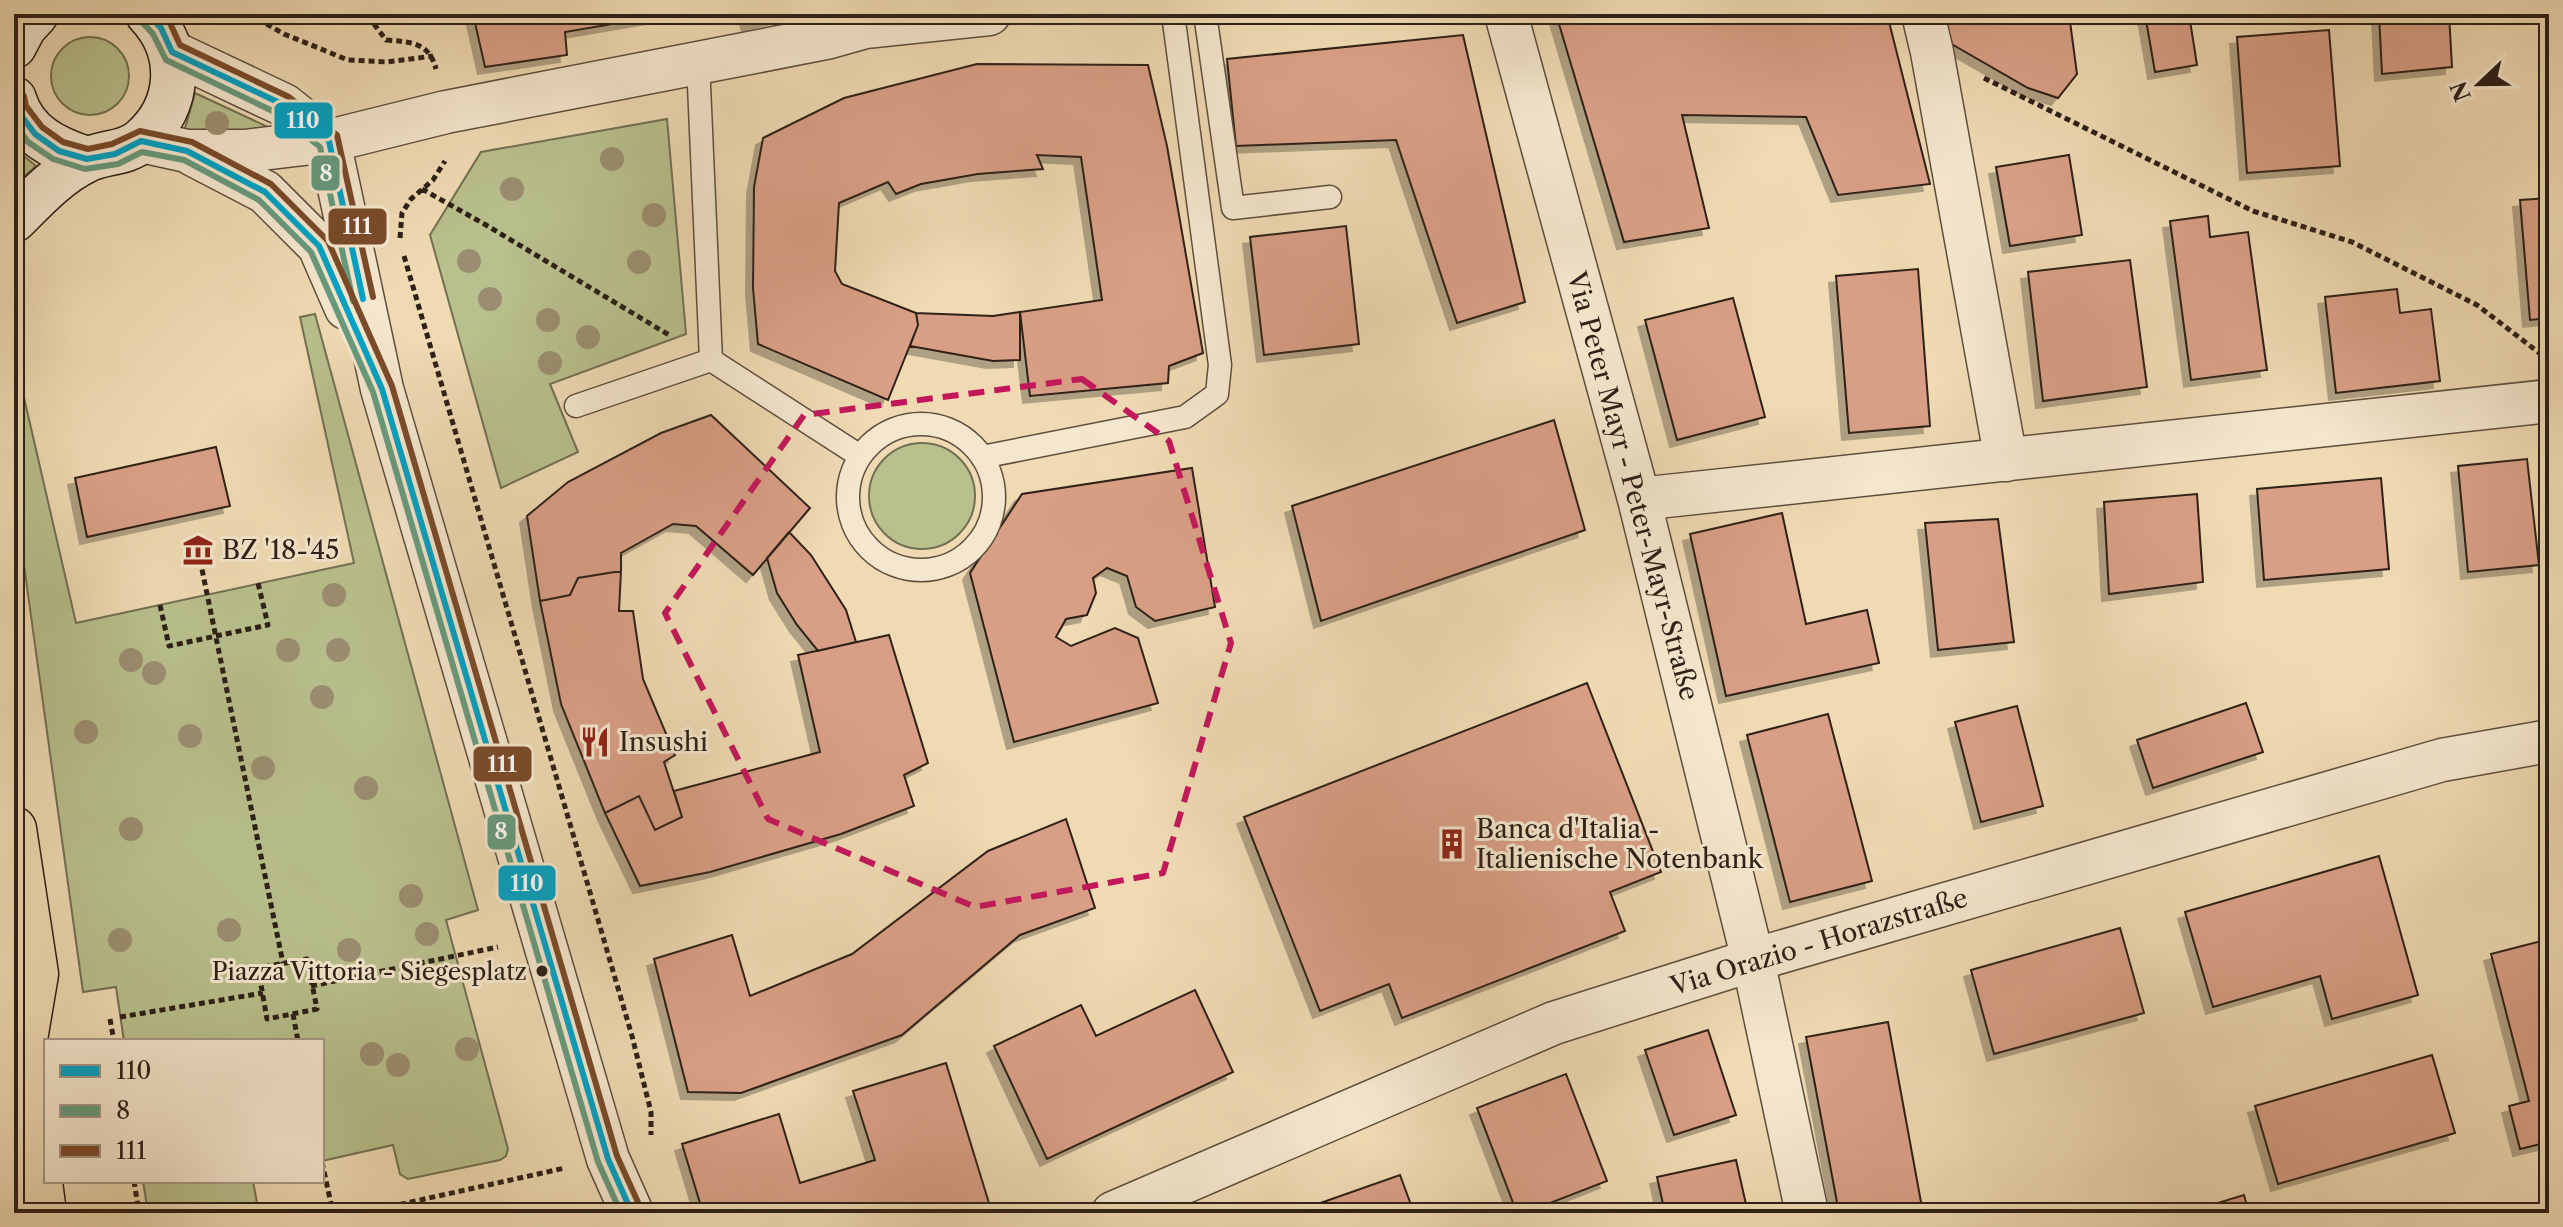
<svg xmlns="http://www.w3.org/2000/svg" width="2563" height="1227" font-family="'Libre Caslon Text',serif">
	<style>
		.green { fill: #b8c08d; stroke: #727052; stroke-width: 2 }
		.building { fill: #d99f86; stroke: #2d2017; stroke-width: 2; filter: url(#shadow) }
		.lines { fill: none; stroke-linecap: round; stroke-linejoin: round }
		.lane-casing { stroke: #5e4e3e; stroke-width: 25 }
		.street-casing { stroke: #5e4e3e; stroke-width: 45 }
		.secondary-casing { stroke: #2d2017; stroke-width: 47 }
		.primary-casing { stroke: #2d2017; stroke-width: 47 }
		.path { stroke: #2d2017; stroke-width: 5; stroke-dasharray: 6 4; stroke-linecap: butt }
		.lane { stroke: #f5e7ce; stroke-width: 22 }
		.street { stroke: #f5e7ce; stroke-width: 42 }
		.secondary { stroke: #f5e7ce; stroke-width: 44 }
		.primary { stroke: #efdab3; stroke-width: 44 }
		.bus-1-casing { stroke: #f5e7ce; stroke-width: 12 }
		.bus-2-casing { stroke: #f5e7ce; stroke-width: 12 }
		.bus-3-casing { stroke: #f5e7ce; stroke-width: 12 }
		.bus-1 { stroke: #02a2c5; stroke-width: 6 }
		.bus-2 { stroke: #679b7e; stroke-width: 6 }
		.bus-3 { stroke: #7a4b2a; stroke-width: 6 }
		.tree { fill: #9b8e70 }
		.marked { fill: none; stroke: #c2185b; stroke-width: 6; stroke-dasharray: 16 10; stroke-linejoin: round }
		.bus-dot { fill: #2d2017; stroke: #f5e7ce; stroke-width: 3 }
		.labels { text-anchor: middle; stroke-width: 6; stroke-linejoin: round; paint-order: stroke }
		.bus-label { font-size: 24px; fill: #2d2017; stroke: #f5e7ce; text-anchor: end }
		.street-label { font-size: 26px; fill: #2d2017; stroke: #f5e7ce }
		.poi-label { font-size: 26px; fill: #2d2017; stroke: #f5e7ce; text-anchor: start }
		.line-badge { stroke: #f5e7ce; stroke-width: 3 }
		.badge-label { font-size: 22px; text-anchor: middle; font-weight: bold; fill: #fff }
	</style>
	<defs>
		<filter id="shadow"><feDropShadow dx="-7" dy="7" stdDeviation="0" flood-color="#0004"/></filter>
	</defs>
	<rect width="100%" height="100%" fill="#efdab3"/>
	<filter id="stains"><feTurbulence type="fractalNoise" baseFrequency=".0025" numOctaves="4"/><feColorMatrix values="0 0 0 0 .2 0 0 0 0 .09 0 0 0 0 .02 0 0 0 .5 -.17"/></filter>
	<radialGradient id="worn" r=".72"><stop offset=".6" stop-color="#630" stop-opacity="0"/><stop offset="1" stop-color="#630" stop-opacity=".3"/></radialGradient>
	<!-- green -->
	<path class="green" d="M51 76a39 39 0 1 1 78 0a39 39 0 1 1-78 0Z
		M195,93L268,127L217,135H183Z
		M667,119L686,334L550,384L578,452L501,488L430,235L481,152Z
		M14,148L36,166L14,185Z
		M315,314L478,910L446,920L508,1149L506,1156L500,1160L408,1179L400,1174L393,1145L322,1161V1041H124L116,987L83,992L14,493V377L19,376L76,623L354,563L300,317Z
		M869 496a53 53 0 1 1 106 0a53 53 0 1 1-106 0Z
		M143,1181H253L257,1203L253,1212L250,1213H148Z"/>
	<!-- building -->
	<path class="building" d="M473,14H671L565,32L567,55L485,67Z
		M746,14H789L749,24Z
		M1556,14H1887L1930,184L1838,195L1806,117L1682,115L1709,228L1624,242Z
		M1945,14H2069L2077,74L2058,98L2028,88L1948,42Z
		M2145,14H2189L2197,65L2155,72Z
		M2379,14H2449L2452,67L2382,74Z
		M2329,30L2340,166L2247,173L2237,37Z
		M1463,35L1525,302L1457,323L1396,140L1236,146L1227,59Z
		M977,64L1148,65L1167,146L1203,353L1169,366L1168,383L1030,396L1020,312L1102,300L1081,157L1037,155L1043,169L978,174L921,184L896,194L888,182L839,203L835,271L842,284L916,313L918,325L888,400L758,344L753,288L754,187L763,138L844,98Z
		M2069,155L2082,235L2010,246L1996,167Z
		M2549,198V318L2530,320L2520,200Z
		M2208,216L2210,237L2248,232L2267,370L2191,380L2170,221Z
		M1346,226L1359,344L1264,355L1250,237Z
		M2130,260L2147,387L2043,401L2028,272Z
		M1918,269L1930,426L1849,433L1836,276Z
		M2397,289L2400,313L2431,309L2440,381L2336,393L2325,297Z
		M1733,298L1765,417L1677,440L1645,320Z
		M1020,312V360L993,361L910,346L918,325L916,313L993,316Z
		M711,415L810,508L753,575L696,526L673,524L621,553V571L578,578L570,595L540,601L527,516L568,482L661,433Z
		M1554,420L1585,530L1321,621L1292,506Z
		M216,447L230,506L87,537L75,478Z
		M2527,459L2539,565L2468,572L2458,466Z
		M1192,468L1215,607L1155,621L1136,607L1127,576L1107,568L1093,578L1096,593L1087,615L1066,619L1056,637L1071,646L1115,628L1138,638L1158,703L1014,742L970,573L1022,494Z
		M2381,478L2389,569L2264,580L2257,489Z
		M2197,494L2203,582L2109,594L2104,502Z
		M1782,513L1806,624L1867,610L1879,663L1726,696L1690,534Z
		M1998,519L2014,642L1938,650L1925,523Z
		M789,532L811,555L846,610L856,642L818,651L797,625L777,593L767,558Z
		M621,571L619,611H633L643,679L675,755L664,762L682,817L655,830L639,796L605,813L561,704L540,601L570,595L578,578Z
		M889,635L928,763L904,775L914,806L841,834L710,872L640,886L605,813L639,796L655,830L682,817L674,791L820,752L798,655Z
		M1587,683L1661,872L1610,892L1625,931L1402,1018L1389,984L1320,1011L1244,817Z
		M2246,703L2263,752L2153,788L2137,740Z
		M2017,706L2043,806L1981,822L1955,722Z
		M1828,714L1872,881L1790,902L1747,735Z
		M1066,819L1095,908L1020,935L902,1035L741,1093L688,1092L654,959L732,935L750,996L852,954L988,851Z
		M2379,856L2418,995L2332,1019L2320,976L2213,1007L2185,912Z
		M2120,928L2144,1013L1994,1054L1971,970Z
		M2549,939V1142L2520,1149L2509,1106L2529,1101L2491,954Z
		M1195,990L1233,1072L1047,1159L994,1046L1081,1005L1096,1036Z
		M1888,1022L1923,1213H1839L1806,1037Z
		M1708,1030L1736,1115L1674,1135L1645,1050Z
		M2432,1055L2455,1133L2278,1184L2255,1106Z
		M946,1063L992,1213H703L682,1144L779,1114L800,1183L875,1160L853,1091Z
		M1566,1074L1607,1181L1524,1213H1517L1477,1108Z
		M1736,1160L1748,1213H1665L1657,1177Z
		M1400,1175L1414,1213H1292Z
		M2244,1195L2249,1213H2185Z"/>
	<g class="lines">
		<!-- lane casing -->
		<g class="lane-casing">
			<path id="lane" d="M1205,14L1233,208L1330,197
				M711,360L860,456
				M576,406L711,360L698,62
				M848 497a73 73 0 1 1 146 0a73 73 0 1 1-146 0Z
				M982,457L1185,417L1217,394L1220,365L1173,14"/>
		</g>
		<!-- street casing -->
		<g class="street-casing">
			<path id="street" d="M1506,14L1639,499L1753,960L1807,1213
				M1923,14L1932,52L2006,460
				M172,52L284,105L329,141L382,389L608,1159L632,1213
				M141,141L187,151H245L329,141L446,112L826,38L865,27L989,14
				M192,154L265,192L319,246L346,308
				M1639,499L2549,401
				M1113,1213L1554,1023L1753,960L2442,760L2549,741"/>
		</g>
		<!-- secondary casing -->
		<g class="secondary-casing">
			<path id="secondary" d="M14,46L24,27L36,14
				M14,99C24,134 55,149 87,159
				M14,220C35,199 58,174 85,161C103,151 125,155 142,140C182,105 183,51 148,14"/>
		</g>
		<!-- primary casing -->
		<g class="primary-casing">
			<path id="primary" d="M14,829L36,974L23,1051
				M14,1030L23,1051L44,1213"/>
		</g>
		<!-- path -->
		<path class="path" d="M249,14L284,34L348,60L387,62L433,56
			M373,14L374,24L386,40C411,42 429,42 436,69
			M1984,78L2253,211L2352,242L2477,305L2542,355
			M422,189L486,225L669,335
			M400,238L402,213L411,199L433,180L445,161
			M404,256L632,1036L651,1112V1135
			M198,550L283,963
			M160,605L169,646L268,625L258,583
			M307,959L317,1009L267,1019L258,968Z
			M311,986L498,947
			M293,1014L298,1041
			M120,1017L263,993
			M110,1019L114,1041
			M322,1162L333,1213
			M134,1181L139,1213
			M361,1213L565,1168"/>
		<!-- lane -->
		<use href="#lane" class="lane"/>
		<!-- street -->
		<use href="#street" class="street"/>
		<!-- secondary -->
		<use href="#secondary" class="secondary"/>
		<!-- primary -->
		<use href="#primary" class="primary"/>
		<!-- bus-1 casing -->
		<g class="bus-1-casing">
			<path id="bus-1" d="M148,14L161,28L172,52L284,105L329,141L363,299
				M14,99L17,110L35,134L59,151L87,159L115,154L141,141L187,151L265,192L319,246L382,389L608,1159L632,1213"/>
		</g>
		<!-- bus-2 casing -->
		<g class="bus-2-casing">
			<path id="bus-2" d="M141,21L153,34L166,60L279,114L320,147L353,301
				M14,123L28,142L53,159L85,169L118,164L142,152L184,160L259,200L311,252L373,392L598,1162L621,1213"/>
		</g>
		<!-- bus-3 casing -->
		<g class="bus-3-casing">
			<path id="bus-3" d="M162,14L170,23L180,45L289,97L337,135L373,297
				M24,96L26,106L42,127L63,142L88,149L112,144L140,131L192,142L271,184L328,241L392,386L617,1156L641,1209"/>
		</g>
		<!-- bus-1 -->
		<use href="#bus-1" class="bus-1"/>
		<!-- bus-2 -->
		<use href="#bus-2" class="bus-2"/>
		<!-- bus-3 -->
		<use href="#bus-3" class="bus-3"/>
	</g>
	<!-- trees -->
	<g class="tree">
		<circle cx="217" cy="123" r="12"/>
		<circle cx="612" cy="159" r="12"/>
		<circle cx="512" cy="189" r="12"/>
		<circle cx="654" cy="215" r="12"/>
		<circle cx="469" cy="261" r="12"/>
		<circle cx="639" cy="262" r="12"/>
		<circle cx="490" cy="299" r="12"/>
		<circle cx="548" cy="320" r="12"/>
		<circle cx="588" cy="337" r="12"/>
		<circle cx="550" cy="363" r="12"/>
		<circle cx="334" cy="595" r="12"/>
		<circle cx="288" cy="650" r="12"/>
		<circle cx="338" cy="650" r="12"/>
		<circle cx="131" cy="660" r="12"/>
		<circle cx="154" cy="673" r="12"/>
		<circle cx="322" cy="697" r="12"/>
		<circle cx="86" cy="732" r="12"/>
		<circle cx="190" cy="736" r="12"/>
		<circle cx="263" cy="768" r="12"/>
		<circle cx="366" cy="788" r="12"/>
		<circle cx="131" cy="829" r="12"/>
		<circle cx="411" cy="896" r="12"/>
		<circle cx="229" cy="930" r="12"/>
		<circle cx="427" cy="934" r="12"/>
		<circle cx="120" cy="940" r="12"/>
		<circle cx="349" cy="950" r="12"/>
		<circle cx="467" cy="1049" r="12"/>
		<circle cx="372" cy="1054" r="12"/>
		<circle cx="398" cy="1065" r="12"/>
	</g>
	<!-- marked area -->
	<path class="marked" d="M1082,379L1169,441L1231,643L1163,873L975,907L768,819L665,613L804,415Z"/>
	<!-- icons -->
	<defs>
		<g id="museum-bare" transform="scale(2.4)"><path d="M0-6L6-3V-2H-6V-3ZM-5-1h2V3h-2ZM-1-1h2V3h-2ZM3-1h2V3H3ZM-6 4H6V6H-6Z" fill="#8f2418" stroke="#f5e7ce" stroke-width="2.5" paint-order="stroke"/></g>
		<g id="restaurant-bare" transform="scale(2.4)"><path d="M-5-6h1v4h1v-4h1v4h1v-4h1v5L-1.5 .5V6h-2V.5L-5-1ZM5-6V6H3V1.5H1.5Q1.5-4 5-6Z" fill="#8f2418" stroke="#f5e7ce" stroke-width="2.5" paint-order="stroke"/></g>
		<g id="building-bare" transform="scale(2.4)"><path d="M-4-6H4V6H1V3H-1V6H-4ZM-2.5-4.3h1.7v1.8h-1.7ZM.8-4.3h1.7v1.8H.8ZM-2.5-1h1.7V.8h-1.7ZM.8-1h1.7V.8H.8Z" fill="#8f2418" stroke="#f5e7ce" stroke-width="2.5" paint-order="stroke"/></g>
	</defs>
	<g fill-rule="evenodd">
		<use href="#museum-bare" x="198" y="550"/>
		<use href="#restaurant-bare" x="595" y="742"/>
		<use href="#building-bare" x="1452" y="844"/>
	</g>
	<!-- markers -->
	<circle class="bus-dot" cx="542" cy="971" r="7"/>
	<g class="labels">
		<!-- bus labels -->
		<g class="bus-label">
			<text x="527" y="980">Piazza Vittoria - Siegesplatz</text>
		</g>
		<!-- street labels -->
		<g class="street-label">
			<text transform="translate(1633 486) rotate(75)" y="9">Via Peter Mayr - Peter-Mayr-Straße</text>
			<text transform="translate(1819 942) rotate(-17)" y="9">Via Orazio - Horazstraße</text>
		</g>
		<!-- poi labels -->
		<g class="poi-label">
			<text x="222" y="559">BZ '18-'45</text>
			<text x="619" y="751">Insushi</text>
			<text x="1476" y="838">Banca d'Italia -<tspan x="1476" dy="30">Italienische Notenbank</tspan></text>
		</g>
	</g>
	<g class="line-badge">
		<rect x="273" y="101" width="61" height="39" rx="8" fill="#02a2c5"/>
		<rect x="310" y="154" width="31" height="38" rx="8" fill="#679b7e"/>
		<rect x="327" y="207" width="61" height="39" rx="8" fill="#7a4b2a"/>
		<rect x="472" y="745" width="61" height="38" rx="8" fill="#7a4b2a"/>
		<rect x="486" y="813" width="31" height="38" rx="8" fill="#679b7e"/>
		<rect x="497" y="864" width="60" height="38" rx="8" fill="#02a2c5"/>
	</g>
	<g class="badge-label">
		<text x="303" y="128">110</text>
		<text x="326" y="181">8</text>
		<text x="357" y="234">111</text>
		<text x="502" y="772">111</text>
		<text x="501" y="839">8</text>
		<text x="527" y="891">110</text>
	</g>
	<!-- margin -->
	<rect width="2563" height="1227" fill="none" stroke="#efdab3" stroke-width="48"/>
	<rect x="16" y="16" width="2531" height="1195" fill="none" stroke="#2d2017" stroke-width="4"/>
	<rect x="24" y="24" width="2515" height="1179" fill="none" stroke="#2d2017" stroke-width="2"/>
	<!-- legend -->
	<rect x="44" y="1039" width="280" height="144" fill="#f5e7ce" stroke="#a59785" stroke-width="2"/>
	<rect x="60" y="1065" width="40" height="12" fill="#02a2c5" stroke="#a59785" stroke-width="2"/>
	<text x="116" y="1079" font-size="24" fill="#2d2017">110</text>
	<rect x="60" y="1105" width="40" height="12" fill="#679b7e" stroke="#a59785" stroke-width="2"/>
	<text x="116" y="1119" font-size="24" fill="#2d2017">8</text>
	<rect x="60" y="1145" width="40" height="12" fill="#7a4b2a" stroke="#a59785" stroke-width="2"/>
	<text x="116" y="1159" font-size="24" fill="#2d2017">111</text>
	<!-- north arrow -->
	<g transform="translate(2479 84) rotate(248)" stroke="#f5e7ce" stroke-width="6" paint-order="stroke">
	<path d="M0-6L14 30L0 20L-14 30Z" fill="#2d2017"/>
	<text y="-12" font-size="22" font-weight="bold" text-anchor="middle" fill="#2d2017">N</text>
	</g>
	<rect width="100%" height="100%" filter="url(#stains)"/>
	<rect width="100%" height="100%" fill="url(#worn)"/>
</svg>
